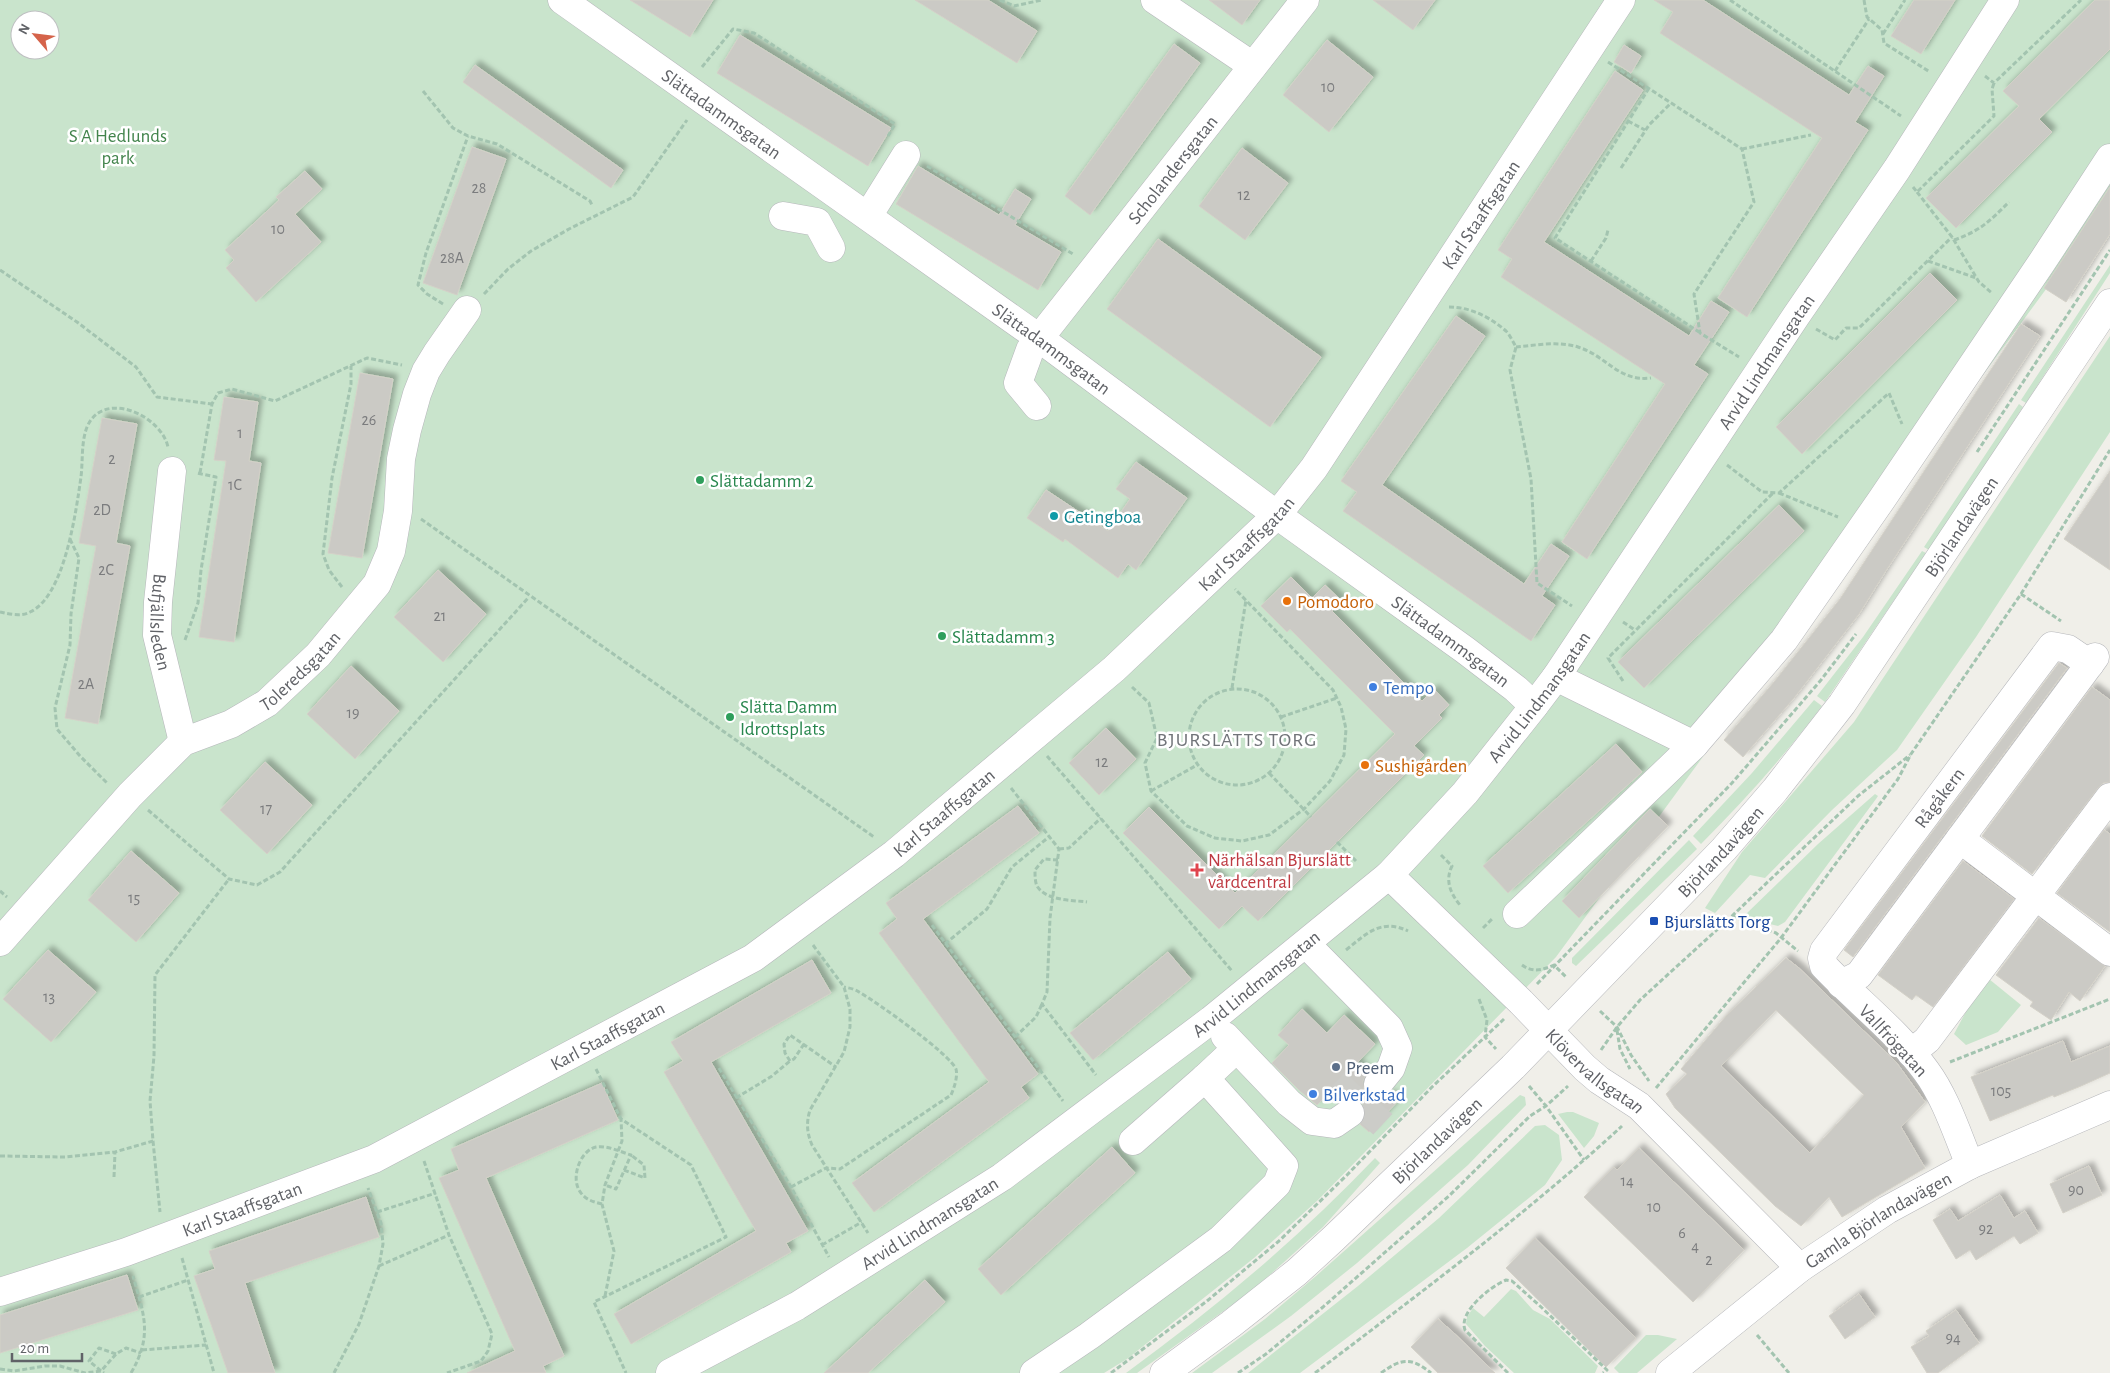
<svg xmlns="http://www.w3.org/2000/svg" width="2110" height="1373" font-family="'Alegreya Sans',sans-serif">
	<style>
		.green { fill: #c9e4cc; fill-rule: evenodd }
		.building { fill: #cbcac5; stroke: #d4d1c8; fill-rule: evenodd; filter: url(#shadow) }
		.lines { fill: none; stroke-linecap: round; stroke-linejoin: round }
		.minor-tunnel { stroke: #ccccc8; stroke-width: 28; stroke-dasharray: 28 14; stroke-linecap: butt }
		.minor-casing { stroke: #b6b7bb; stroke-width: 29 }
		.path { stroke: #a3c4b0; stroke-width: 3; stroke-dasharray: 5 2.5; stroke-linecap: butt }
		.minor { stroke: #fff; stroke-width: 28 }
		.leisure-dot { fill: #2e9e5b; stroke: #fff; stroke-width: 2 }
		.culture-dot { fill: #0f9aa8; stroke: #fff; stroke-width: 2 }
		.food-dot { fill: #e8710a; stroke: #fff; stroke-width: 2 }
		.shop-dot { fill: #3f7fe0; stroke: #fff; stroke-width: 2 }
		.health-dot { fill: #e0444e; stroke: #fff; stroke-width: 2 }
		.transit-dot { fill: #1a4fb4; stroke: #fff; stroke-width: 2 }
		.service-dot { fill: #5c6f8a; stroke: #fff; stroke-width: 2 }
		.labels { text-anchor: middle; stroke-width: 5; stroke-linejoin: round; paint-order: stroke }
		.number-label { font-size: 16px; fill: #7b7c7e }
		.street-label { font-size: 19px; fill: #606267; stroke: #fff }
		.park-label { font-size: 19px; fill: #42844c; stroke: #fff }
		.leisure-label { font-size: 19px; fill: #27864d; stroke: #fff; text-anchor: start }
		.culture-label { font-size: 19px; fill: #0d838f; stroke: #fff; text-anchor: start }
		.food-label { font-size: 19px; fill: #c56008; stroke: #fff; text-anchor: start }
		.shop-label { font-size: 19px; fill: #366cbe; stroke: #fff; text-anchor: start }
		.health-label { font-size: 19px; fill: #be3a42; stroke: #fff; text-anchor: start }
		.transit-label { font-size: 19px; fill: #164399; stroke: #fff; text-anchor: start }
		.service-label { font-size: 19px; fill: #4e5e75; stroke: #fff; text-anchor: start }
		.neighbourhood-label { font-size: 20px; letter-spacing: 1px; fill: #717479; stroke: #fff }
	</style>
	<defs>
		<filter id="shadow"><feDropShadow dx="4.5" dy="-4.5" stdDeviation="2.5" flood-color="#0004"/></filter>
	</defs>
	<rect width="100%" height="100%" fill="#f0efe9"/>
	<!-- green -->
	<path class="green" d="M0,0H2110V202L1556,957L1318,1200L1254,1258L1127,1359L1104,1373H0ZM20,20H50V50H20Z
		M2110,265V273L2026,403L2021,400Z
		M2110,336V432L1976,637L1897,750L1832,810L1765,878L1750,875L1715,913L1705,908L1742,852L1854,722Z
		M2019,404L2023,407L1929,550L1924,547Z
		M1922,551L1926,553L1825,702L1817,696L1863,637Z
		M1814,700L1822,706C1785,755 1745,800 1701,844L1693,836L1752,773Z
		M1875,794L1878,796L1876,799L1785,922L1778,926L1745,918V915L1818,844Z
		M1689,840L1697,849L1576,966L1572,963V958Z
		M1989,979L2021,1005L1998,1032L1966,1045L1954,1034L1969,1006Z
		M1520,1095L1525,1097L1526,1105L1468,1165L1357,1263L1291,1316L1212,1373H1192L1265,1319L1316,1276Z
		M1567,1112H1573L1599,1123L1594,1136L1584,1148L1558,1114Z
		M1545,1125L1559,1135L1562,1160L1545,1185L1467,1248L1300,1373H1248L1358,1286L1439,1218L1535,1126Z
		M1375,1158L1380,1163L1323,1227L1253,1290L1137,1373H1126C1215,1308 1299,1238 1375,1158Z
		M1511,1289L1516,1291L1533,1310L1550,1319L1598,1366L1595,1373H1514L1485,1346L1466,1324L1467,1317L1473,1308L1484,1317Z
		M1646,1335H1658L1677,1339L1637,1373H1619L1614,1368Z"/>
	<!-- building -->
	<path class="building" d="M630,0H713L690,37Z
		M915,0H988L1037,31L1017,63Z
		M1209,0H1260L1242,25Z
		M1373,0H1435L1413,30Z
		M1654,0H1703L1849,95L1868,66L1884,76L1855,122L1868,130L1747,317L1718,298L1822,138L1660,33L1673,12Z
		M1914,0H1955L1921,54L1891,36Z
		M2095,0H2110V49L2039,119L2052,132L1956,228L1926,198L2019,106L2003,91Z
		M740,35L891,128L868,166L717,73Z
		M1327,40L1373,77L1329,132L1283,95Z
		M1174,44L1200,63L1090,215L1065,196Z
		M1624,45L1641,56L1631,73L1614,62Z
		M475,65L623,170L611,188L463,82Z
		M1615,71L1643,90L1544,242L1689,336L1711,301L1729,312L1694,365L1708,374L1587,559L1562,542L1665,384L1501,277L1512,259L1498,250Z
		M472,147L506,159L457,295L423,283Z
		M1242,148L1288,183L1245,240L1199,206Z
		M918,166L999,215L1015,189L1031,199L1015,225L1061,252L1038,290L896,204Z
		M305,171L322,189L295,214L321,242L256,302L226,268L234,260L225,250L279,200L276,197Z
		M2110,187V234L2066,302L2044,288Z
		M1158,239L1321,357L1270,427L1107,309Z
		M1930,273L1957,300L1802,454L1776,427Z
		M1456,316L1485,336L1382,485L1524,584L1551,544L1569,556L1542,596L1555,605L1531,641L1343,511L1357,492L1341,481Z
		M2021,324L2040,336L1887,569L1859,614L1794,698L1743,757L1724,740L1774,682L1840,599Z
		M360,373L393,379L362,558L328,553Z
		M224,397L258,402L249,461L261,463L234,642L199,637L226,461L214,460Z
		M102,418L137,424L116,543L130,546L98,724L65,718L96,546L79,543Z
		M1136,462L1187,498L1136,570L1128,564L1118,578L1065,539L1063,542L1027,518L1046,490L1108,531L1130,499L1116,489Z
		M2110,471V570L2064,539Z
		M1779,505L1804,531L1644,688L1618,662Z
		M438,570L486,614L443,662L394,617Z
		M1291,577L1312,598L1325,585L1342,601L1332,611L1422,701L1434,689L1449,705L1439,715L1442,718L1414,746L1424,755L1258,921L1242,906L1219,929L1123,833L1149,807L1235,893L1395,734L1290,629L1287,632L1261,606Z
		M2059,663L2067,668L1853,957L1844,950Z
		M351,666L399,711L355,759L307,714Z
		M2092,687L2110,700V782L2103,783L2098,788L2032,874L1982,836Z
		M1106,728L1136,759L1099,795L1069,763Z
		M1616,744L1642,772L1508,893L1483,866Z
		M265,762L312,805L267,854L220,810Z
		M1018,806L1039,833L923,919L1038,1074L1021,1087L1029,1098L874,1212L852,1183L989,1082L879,933L897,919L886,903Z
		M1650,809L1668,826L1579,918L1562,901Z
		M2104,830L2110,834V932L2057,893Z
		M131,851L179,893L136,942L88,900Z
		M1963,861L2014,899L1933,1007L1916,995L1912,1000L1878,975Z
		M2039,918L2105,966L2080,1001L2069,992L2051,1020L2030,1006L2033,1002L1996,975Z
		M48,950L96,992L51,1042L3,999Z
		M1168,952L1191,979L1093,1060L1070,1033Z
		M1786,958L1799,968L1896,1062L1925,1102L1901,1127L1925,1168L1842,1217L1829,1197L1801,1226L1775,1206L1675,1108L1666,1094L1687,1074L1681,1069L1726,1016ZM1776,1010L1864,1095L1810,1153L1721,1066Z
		M812,960L831,993L711,1062L808,1231L786,1243L791,1252L631,1344L614,1314L756,1231L664,1072L683,1061L671,1042Z
		M1302,1009L1327,1033L1344,1015L1375,1044L1357,1063L1367,1072L1363,1081L1364,1090L1369,1096L1375,1099H1383L1390,1094L1398,1101L1369,1132L1360,1124L1364,1119L1365,1111L1363,1104L1357,1099L1348,1098L1338,1103L1328,1094L1317,1105L1300,1091L1272,1063L1289,1045L1278,1035Z
		M2063,1041L2071,1062L2110,1046V1073L2081,1086L2054,1097L2053,1095L1990,1121L1971,1077Z
		M602,1083L618,1120L486,1178L564,1356L543,1366L546,1373H467L515,1351L439,1178L459,1170L451,1149Z
		M1112,1147L1135,1173L1001,1295L978,1269Z
		M1639,1148L1744,1250L1693,1302L1584,1197L1614,1167L1617,1170Z
		M2089,1166L2102,1195L2063,1213L2050,1184Z
		M2000,1195L2014,1218L2025,1211L2038,1233L2020,1244L2014,1236L1976,1260L1970,1250L1956,1259L1933,1220L1950,1209L1958,1221Z
		M366,1197L379,1237L245,1283L275,1373H228L194,1276L215,1269L209,1251Z
		M1535,1238L1636,1338L1606,1367L1506,1268Z
		M127,1275L138,1310L0,1353V1315Z
		M925,1280L945,1302L868,1373H824Z
		M1859,1294L1875,1317L1845,1339L1829,1316Z
		M1956,1310L1979,1343L1938,1373H1927L1911,1347L1929,1336L1926,1331Z
		M1438,1319L1455,1334L1495,1373H1438L1411,1347Z"/>
	<g class="lines">
		<!-- minor-tunnel -->
		<path class="minor-tunnel" d="M1336,1102L1364,1072
			M1363,1125L1391,1095"/>
		<!-- minor casing -->
		<g class="minor-casing">
			<g id="minor">
				<path id="s1" d="M562,0L1039,338L1277,515L1465,650L1516,689L1534,706"/>
				<path d="M1155,0L1253,66"/>
				<path d="M783,216L817,222L831,248"/>
				<path d="M868,216L906,155"/>
				<path id="s2" d="M1037,406L1018,383L1030,350L1305,0"/>
				<path id="s3" d="M172,471L158,602L157,635L183,742"/>
				<path d="M1556,677L1694,745L1784,640L1882,499L2042,262L2110,158"/>
				<path d="M1960,839L2110,952"/>
				<path id="s4" d="M1389,875L1521,1002L1585,1068L1599,1080L1639,1106L1800,1268"/>
				<path d="M1517,914L1694,745"/>
				<path id="s5" d="M0,942L130,795L183,742L231,724L267,703L318,655L377,584L391,551L398,511L401,459L407,430L417,394L426,371L437,353L467,310"/>
				<path d="M1306,944L1389,1028L1398,1048L1391,1068L1378,1084"/>
				<path d="M1841,984L1859,975L2095,657"/>
				<path d="M1225,1036L1289,1103L1312,1121L1334,1124L1350,1113"/>
				<path d="M1911,1053L1927,1040L2110,797"/>
				<path d="M1133,1141L1205,1078"/>
				<path id="s6" d="M1970,1165C1957,1134 1946,1098 1926,1071C1899,1033 1856,1000 1824,966L1822,958L1824,951L2052,646L2068,649L2090,664"/>
				<path id="s7" d="M0,1292L126,1252L374,1159L753,958L894,854L1114,669L1277,515L1314,468L1621,0"/>
				<path id="s8" d="M670,1373L797,1306L1002,1177L1211,1020L1389,875L1465,793L1534,706L1556,677L1796,316L1897,169L2005,0"/>
				<path d="M1034,1373L1089,1336L1221,1239L1277,1184L1284,1166L1205,1078L1236,1049"/>
				<path id="s9" d="M1164,1373L1231,1324L1297,1272L1333,1239L1513,1067L1724,849L1775,790L1842,704L2110,303"/>
				<path id="s10" d="M1670,1373L1800,1268L1887,1210L1970,1165L2110,1105"/>
			</g>
		</g>
		<!-- path -->
		<path class="path" d="M1000,0L1014,6L1042,0
			M1730,0L1901,116
			M1864,0L1867,17L1882,30L1884,43L1930,72
			M1883,34L1905,0
			M1608,62L1742,149L1754,202L1694,294L1700,333L1739,357
			M702,67L733,29L754,33L895,124L888,136
			M1835,71L1869,19
			M1985,76L1994,83L2081,0
			M1649,88L1555,238L1699,332
			M423,91L453,128L468,136L497,144L590,201L592,205
			M1628,121L1645,130
			M1742,149L1811,135
			M927,166L1073,254
			M1621,168L1649,125L1671,103
			M1913,187L1917,192L1994,116L1992,89L1994,83
			M1917,192L1952,237L1979,282L1992,293
			M1954,240C1980,231 1990,221 2009,202
			M1591,261L1606,238L1608,230
			M1928,261L1976,278
			M0,270L77,322L136,367L157,397L212,404
			M484,294L508,269L531,251L569,229L633,197L687,120
			M443,304L427,294L418,285L426,253L468,136
			M1449,307C1470,307 1490,317 1506,331C1510,335 1513,342 1516,347L1510,370L1531,479L1537,583L1572,606
			M1816,329L1835,340L1846,328H1859L1952,237
			M1516,347C1536,345 1559,341 1578,347C1607,356 1618,382 1651,378
			M1977,452L2110,250
			M1727,465L1762,492L1779,493L1889,393L1902,424
			M200,473L212,404L218,393L232,389L275,401L367,358L402,365
			M1779,493L1838,517
			M421,519L874,837
			M70,539L79,558L71,614L70,645L55,708L57,729L80,756L108,784
			M342,587L329,570L323,554L332,478L351,384V366
			M2021,594L2061,621
			M0,612C9,614 21,617 30,612C65,596 76,511 81,477C83,460 81,443 87,427C103,389 161,415 168,447
			M1623,622L1635,630
			M185,640L198,603L201,570L216,477L197,473
			M1623,681L1608,658L1773,493
			M1132,687L1149,703L1157,738L1145,763L1151,791L1187,826L1215,838L1242,841L1269,835L1304,809L1330,781L1344,755L1346,729L1341,707L1333,690L1235,589
			M1232,688L1246,600
			M1189 737a48 48 0 1 1 96 0a48 48 0 1 1-96 0Z
			M1281,717L1337,698
			M1047,756L1232,971
			M1269,773L1311,817
			M1011,788L1059,849L1050,918L1047,992L1042,1004L1096,1075
			M1151,791L1197,765
			M148,810L229,879L257,885L280,872L529,597
			M1337,842L1356,861
			M1059,849L1069,848L1101,818
			M1441,855L1452,866C1445,880 1450,893 1460,905
			M1058,860L1044,859L1035,870C1035,875 1035,882 1037,886C1046,901 1072,900 1087,902
			M0,891L7,897
			M1732,916L1776,933L1798,951
			M932,925L1063,1101
			M1483,928L1493,918
			M945,944L987,909L1012,867L1050,836
			M813,945L844,987L850,1009V1027L844,1052L810,1110C806,1123 807,1133 812,1145L868,1233
			M1346,950C1366,934 1381,918 1408,931
			M1522,965C1533,973 1543,970 1554,965L1566,977
			M1537,984L1732,783L1821,680L1856,634
			M1479,999L1487,1020L1485,1037L1496,1049
			M1600,1011L1617,1027L1631,1055L1649,1081
			M1617,1030L1620,1049L1630,1069
			M1015,1037L1036,1017L1042,1004
			M804,1044L794,1059L790,1061L785,1053L784,1044L790,1035L836,1067
			M1601,1050L1617,1027L1640,1000L1732,916L1858,796L1910,755
			M1950,1062L2110,999
			M719,1068L791,1187L829,1257
			M596,1069L621,1119L691,1165L726,1237L594,1302L626,1373
			M1529,1086L1546,1106L1584,1160
			M1656,1088L1781,938L1898,779L1911,754L2021,594L2110,450
			M736,1098L772,1076L790,1061
			M153,1141L160,1212
			M0,1156L65,1157L115,1152L153,1141L150,1101L154,1056L155,975L229,879
			M424,1161L449,1235L492,1334L488,1351L481,1361L447,1373
			M624,1170L645,1178L644,1165L631,1155
			M114,1177L115,1152
			M791,1187L826,1168L840,1169L951,1095C954,1088 958,1077 956,1069C950,1054 875,1001 859,992C855,989 849,988 844,987
			M602,1204C594,1202 586,1200 581,1193C570,1180 579,1151 596,1147C607,1145 621,1152 631,1155L616,1189L605,1185
			M377,1212L436,1193
			M822,1245L862,1222
			M182,1258L214,1373
			M379,1266L449,1235
			M605,1296L614,1251L602,1204L605,1185L622,1141L621,1119
			M139,1297L188,1280
			M1757,1335L1789,1373
			M142,1350L206,1345
			M116,1354L99,1348L89,1361L101,1371L116,1354L126,1348L141,1353
			M0,1369L14,1371L45,1366H60L85,1373L101,1371L104,1373
			M131,1373C153,1335 144,1315 133,1276
			M334,1373L359,1324L379,1266L383,1244L381,1223L368,1188
			M1111,1373L1207,1301L1279,1241L1347,1175L1432,1087L1504,1019
			M1238,1373L1266,1354L1323,1307L1450,1195L1530,1116L1546,1106L1568,1086
			M1315,1373C1420,1293 1525,1215 1622,1126
			M1381,1373C1402,1358 1411,1357 1431,1373
			M1508,1373L1465,1330C1458,1312 1491,1286 1506,1280L1512,1281L1540,1306L1607,1370L1603,1373"/>
		<!-- minor -->
		<use href="#minor" class="minor"/>
	</g>
	<!-- markers -->
	<g class="leisure-dot">
		<circle cx="700" cy="480" r="5"/>
		<circle cx="942" cy="636" r="5"/>
		<circle cx="730" cy="717" r="5"/>
	</g>
	<circle class="culture-dot" cx="1054" cy="516" r="5"/>
	<g class="food-dot">
		<circle cx="1287" cy="601" r="5"/>
		<circle cx="1365" cy="765" r="5"/>
	</g>
	<g class="shop-dot">
		<circle cx="1373" cy="687" r="5"/>
		<circle cx="1313" cy="1094" r="5"/>
	</g>
	<path class="health-dot" d="M1194.5 862.5h5v5h5v5h-5v5h-5v-5h-5v-5h5z"/>
	<rect class="transit-dot" x="1649" y="916" width="10" height="10" rx="2.5"/>
	<circle class="service-dot" cx="1336" cy="1067" r="5"/>
	<g class="labels">
		<!-- number labels -->
		<g class="number-label">
			<text x="1328" y="92">10</text>
			<text x="479" y="193">28</text>
			<text x="1244" y="200">12</text>
			<text x="278" y="234">10</text>
			<text x="452" y="263">28A</text>
			<text x="369" y="425">26</text>
			<text x="240" y="438">1</text>
			<text x="112" y="464">2</text>
			<text x="235" y="490">1C</text>
			<text x="102" y="515">2D</text>
			<text x="106" y="575">2C</text>
			<text x="440" y="621">21</text>
			<text x="86" y="689">2A</text>
			<text x="353" y="718">19</text>
			<text x="1102" y="767">12</text>
			<text x="266" y="814">17</text>
			<text x="134" y="903">15</text>
			<text x="49" y="1002">13</text>
			<text x="2001" y="1096">105</text>
			<text x="1627" y="1186">14</text>
			<text x="2076" y="1195">90</text>
			<text x="1654" y="1212">10</text>
			<text x="1986" y="1234">92</text>
			<text x="1682" y="1238">6</text>
			<text x="1695" y="1251">4</text>
			<text x="1709" y="1265">2</text>
			<text x="1953" y="1343">94</text>
		</g>
		<!-- street labels -->
		<g class="street-label">
			<text dy="7" stroke="none"><textPath href="#s1" startOffset="196">Slättadammsgatan</textPath></text>
			<text dy="7" stroke="none"><textPath href="#s2" startOffset="295">Scholandersgatan</textPath></text>
			<text dy="7" stroke="none"><textPath href="#s7" startOffset="1876">Karl Staaffsgatan</textPath></text>
			<text dy="7" stroke="none"><textPath href="#s1" startOffset="601">Slättadammsgatan</textPath></text>
			<text dy="7" stroke="none"><textPath href="#s8" startOffset="1515">Arvid Lindmansgatan</textPath></text>
			<text dy="7" stroke="none"><textPath href="#s9" startOffset="1169">Björlandavägen</textPath></text>
			<text dy="7" stroke="none"><textPath href="#s7" startOffset="1471">Karl Staaffsgatan</textPath></text>
			<text dy="7" stroke="none"><textPath href="#s3" startOffset="152">Bufjällsleden</textPath></text>
			<text dy="7" stroke="none"><textPath href="#s1" startOffset="1096">Slättadammsgatan</textPath></text>
			<text dy="7" stroke="none"><textPath href="#s5" startOffset="410">Toleredsgatan</textPath></text>
			<text dy="7" stroke="none"><textPath href="#s8" startOffset="1110">Arvid Lindmansgatan</textPath></text>
			<text dy="7" stroke="none"><textPath href="#s6" startOffset="458">Rågåkern</textPath></text>
			<text dy="7" stroke="none"><textPath href="#s7" startOffset="1066">Karl Staaffsgatan</textPath></text>
			<text dy="7" stroke="none"><textPath href="#s9" startOffset="764">Björlandavägen</textPath></text>
			<text dy="7" stroke="none"><textPath href="#s8" startOffset="705">Arvid Lindmansgatan</textPath></text>
			<text dy="7" stroke="none"><textPath href="#s7" startOffset="661">Karl Staaffsgatan</textPath></text>
			<text transform="translate(1894 1040) rotate(47)" y="7">Vallfrögatan</text>
			<text dy="7" stroke="none"><textPath href="#s4" startOffset="285">Klövervallsgatan</textPath></text>
			<text dy="7" stroke="none"><textPath href="#s9" startOffset="359">Björlandavägen</textPath></text>
			<text dy="7" stroke="none"><textPath href="#s7" startOffset="256">Karl Staaffsgatan</textPath></text>
			<text dy="7" stroke="none"><textPath href="#s10" startOffset="259">Gamla Björlandavägen</textPath></text>
			<text dy="7" stroke="none"><textPath href="#s8" startOffset="300">Arvid Lindmansgatan</textPath></text>
		</g>
		<!-- park labels -->
		<g class="park-label">
			<text x="118" y="142">S A Hedlunds<tspan x="118" dy="22">park</tspan></text>
		</g>
		<!-- leisure labels -->
		<g class="leisure-label">
			<text x="710" y="487">Slättadamm 2</text>
			<text x="952" y="643">Slättadamm 3</text>
			<text x="740" y="713">Slätta Damm<tspan x="740" dy="22">Idrottsplats</tspan></text>
		</g>
		<!-- culture labels -->
		<g class="culture-label">
			<text x="1064" y="523">Getingboa</text>
		</g>
		<!-- food labels -->
		<g class="food-label">
			<text x="1297" y="608">Pomodoro</text>
			<text x="1375" y="772">Sushigården</text>
		</g>
		<!-- shop labels -->
		<g class="shop-label">
			<text x="1383" y="694">Tempo</text>
			<text x="1323" y="1101">Bilverkstad</text>
		</g>
		<!-- health labels -->
		<g class="health-label">
			<text x="1208" y="866">Närhälsan Bjurslätt<tspan x="1208" dy="22">vårdcentral</tspan></text>
		</g>
		<!-- transit labels -->
		<g class="transit-label">
			<text x="1664" y="928">Bjurslätts Torg</text>
		</g>
		<!-- service labels -->
		<g class="service-label">
			<text x="1346" y="1074">Preem</text>
		</g>
		<!-- neighbourhood labels -->
		<g class="neighbourhood-label">
			<text x="1237" y="746">BJURSLÄTTS TORG</text>
		</g>
	</g>
	<!-- north arrow -->
	<g transform="translate(35 35) rotate(298)"><circle r="24" fill="#ffffff" stroke="#bfc0c2"/>
	<path d="M0-4L9 19L0 12L-9 19Z" fill="#d5634a"/>
	<text y="-8" font-size="14" font-weight="bold" text-anchor="middle" fill="#606267">N</text>
	</g>
	<!-- scale -->
	<path d="M12 1353v8h70v-8" fill="none" stroke="#606267" stroke-width="2.5"/>
	<text x="20" y="1353" font-size="15" fill="#606267" stroke="#ffffff" stroke-width="4" paint-order="stroke">20 m</text>
</svg>
